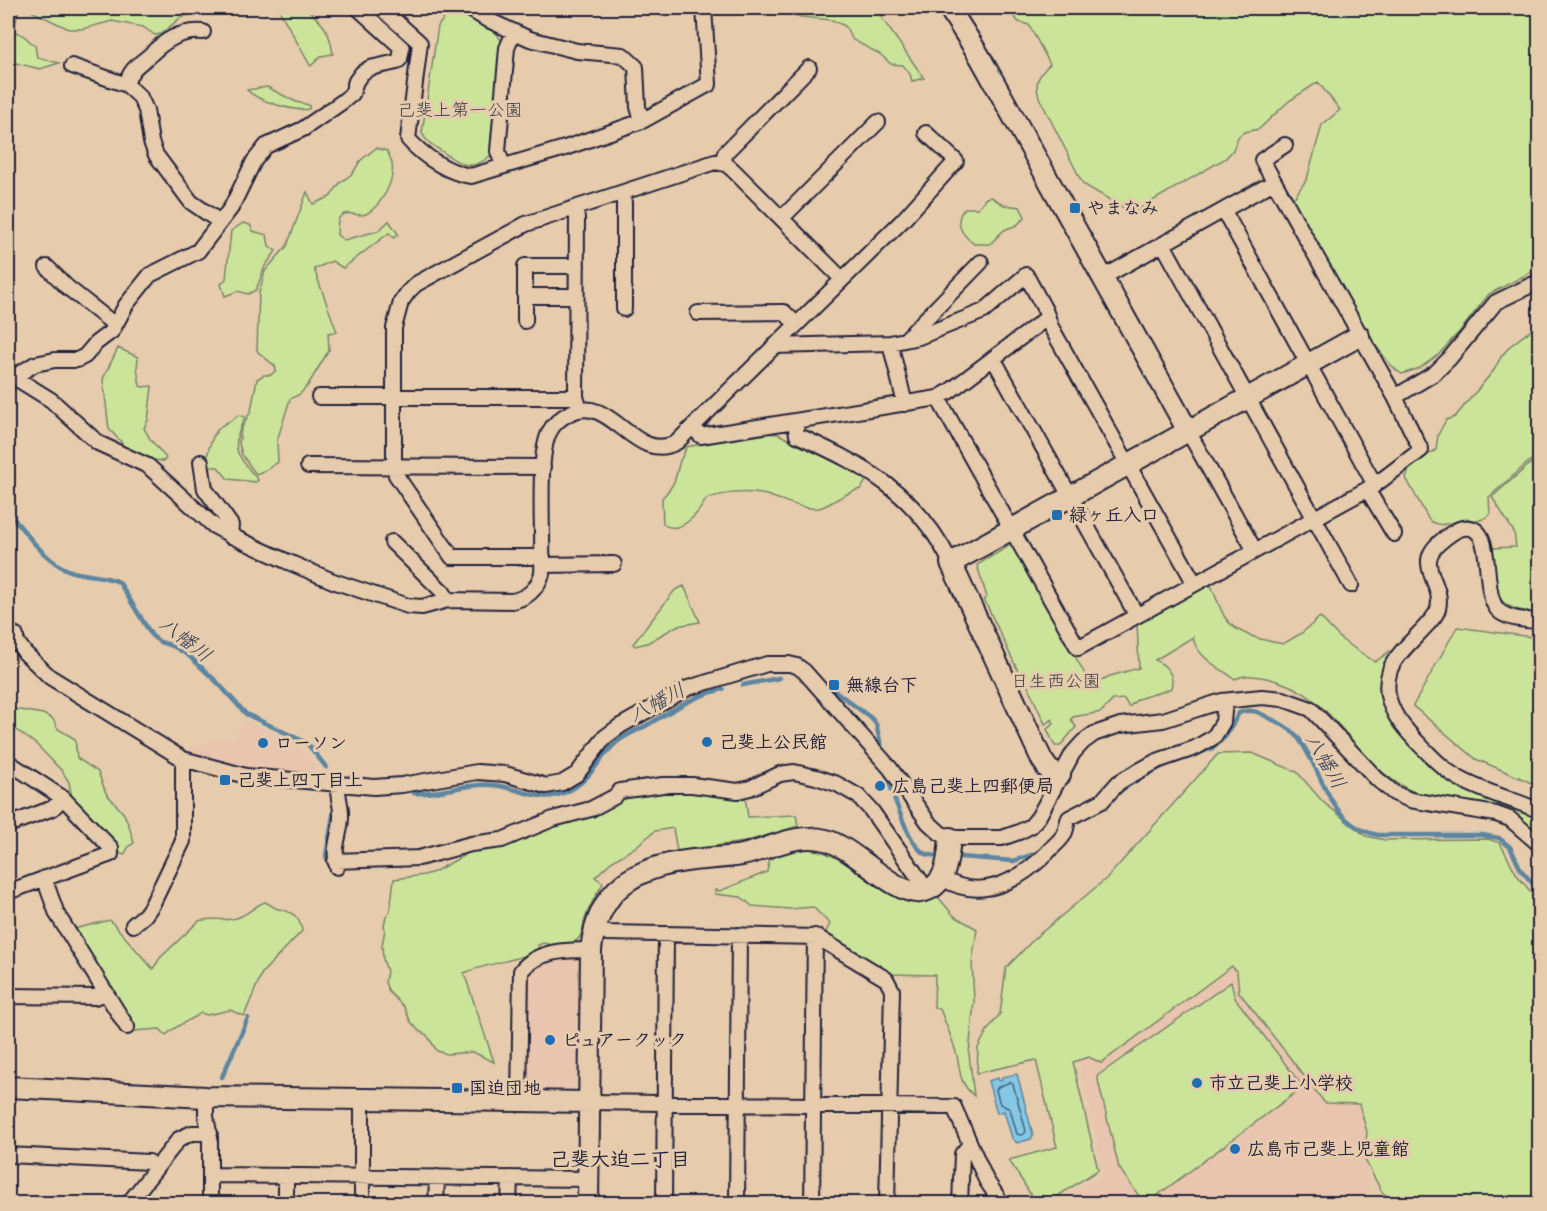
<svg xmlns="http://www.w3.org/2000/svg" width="1547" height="1211" font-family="'Playpen Sans','Klee One',sans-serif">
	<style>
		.built { fill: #e9c4ae }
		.green { fill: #cce49a; stroke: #77836a; stroke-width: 1.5 }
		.water { fill: #84c8e5; stroke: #5d86a1; stroke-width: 1.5 }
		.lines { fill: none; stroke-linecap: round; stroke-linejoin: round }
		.shore { stroke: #49647f; stroke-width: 1.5 }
		.stream { stroke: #5d86a1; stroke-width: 4.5 }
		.street-casing { stroke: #22223b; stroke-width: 18 }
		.secondary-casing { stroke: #22223b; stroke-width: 24 }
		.street { stroke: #e6cbad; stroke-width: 14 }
		.secondary { stroke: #e6cbad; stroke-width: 20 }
		.poi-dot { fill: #1f6fb2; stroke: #e6cbad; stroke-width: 2 }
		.labels { text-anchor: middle; stroke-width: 6; stroke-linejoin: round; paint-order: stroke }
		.park-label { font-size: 18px; fill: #3c3f49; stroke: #e6cbad }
		.poi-label { font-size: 18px; font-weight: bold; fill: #22223b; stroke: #e6cbad; text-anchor: start }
		.water-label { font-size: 20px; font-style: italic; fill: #313b54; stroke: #e6cbad }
		.neighbourhood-label { font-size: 20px; font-weight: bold; fill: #22223b; stroke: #e6cbad }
	</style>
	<rect width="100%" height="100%" fill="#e6cbad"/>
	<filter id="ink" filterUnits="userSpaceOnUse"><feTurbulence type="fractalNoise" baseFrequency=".0167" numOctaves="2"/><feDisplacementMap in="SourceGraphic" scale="12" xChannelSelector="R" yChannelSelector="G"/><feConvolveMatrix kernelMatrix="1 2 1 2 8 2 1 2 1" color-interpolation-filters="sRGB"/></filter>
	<g filter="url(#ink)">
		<!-- built -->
		<path class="built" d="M244,719L250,724L297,744L298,748L309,756L318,770L249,769L185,752V750L216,740L235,738Z
			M575,956L582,963L580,1082L571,1092L530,1091L523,1083L525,977L531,968L557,957Z
			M1232,965L1237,972L1239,992L1325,1103L1359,1104L1367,1132L1364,1158L1372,1198V1203L1069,1204L1067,1193L1073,1194L1105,1173L1079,1062L1089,1057L1101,1063Z"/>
		<!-- green -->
		<path class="green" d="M8,8L18,12L14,31L24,36L35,46L37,57L59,63L40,69L16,63L8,70Z
			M29,8H193L189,15L180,18L161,34L155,35L143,27L112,21L82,29H69L31,11Z
			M278,8H306C324,25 329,28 333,54L321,56L311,66L310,65Z
			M452,8H456L481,25L495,31L501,40L491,155C472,172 461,165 443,152C434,146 427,143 422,133L438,26Z
			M762,8L800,11L805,8H878L881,17L924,78L912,81L910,74L903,65L891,64L880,54L853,40L845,26L832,20L792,16C784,11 772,8 763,11Z
			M1006,8H1539V268L1489,294L1460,331L1439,354L1420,368L1402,374C1390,368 1384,354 1374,344L1293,199L1307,179L1322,125L1340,110L1318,82L1289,101L1259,129L1244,132L1238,137L1233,150L1226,158L1132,213L1083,184L1039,97C1034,81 1039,75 1050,64L1029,25L1019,22Z
			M267,87L296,102L309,105V109C294,112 258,101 247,90Z
			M376,148L387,151C389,156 392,160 392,165C395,181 381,206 366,214C358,218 347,208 339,218C336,222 338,231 337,235L344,240L378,231L389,221L398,234L394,238L389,233L343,268L332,261L314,269L337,332L328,333L329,350L308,385L300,394L290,399L277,441L278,462L266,470L256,474L242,455L239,443L241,429L251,411L257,379L264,375H271L276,370L275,366L258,352L257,349L259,293L265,271L287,246L307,192L313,204L330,197L340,183L353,173L360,161Z
			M991,197L1004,205L1020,207L1025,217L1017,225L1004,230L990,244H974C961,234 953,221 965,208H978L986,198Z
			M243,223L250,225L253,231L267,235L269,246L276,251L265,266L256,290L248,294L238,291L225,296L221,284L226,279L231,231Z
			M1539,324V453L1489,497L1490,514C1475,526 1476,517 1462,520C1450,522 1441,529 1429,520L1406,478L1410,466L1436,450L1438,435L1446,420L1455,417L1494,370L1501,357L1510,346Z
			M118,348L138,357L137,368L140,386L142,387L152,386L148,420L144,428L150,439L166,458L164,461L152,460L149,462L122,447V443L109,429L103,379Z
			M238,415L245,417C229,450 236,453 258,480L256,482L228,479L218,467H211L207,464C207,451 212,432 223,425C228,421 234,421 238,415Z
			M764,433L778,434L867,478L861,489C844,492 830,506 819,508C798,510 780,497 761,494C743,491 722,493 706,499C699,513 680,536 663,524L662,498C674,485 675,482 679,464C681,456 684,457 686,447Z
			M1539,456V613C1521,611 1507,610 1496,594L1491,548L1516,547L1514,532L1492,497Z
			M1009,546L1015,548L1091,685L1110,676L1139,668L1137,622L1207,583L1209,586L1211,585C1215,595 1219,606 1224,616C1235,635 1263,640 1283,644L1302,633L1320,617L1342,640L1375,662L1390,651L1392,653C1363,691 1390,726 1418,753C1428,763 1438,774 1449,781C1476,797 1511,807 1539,818V826L1536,831C1523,821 1512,812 1497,807C1468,797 1436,803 1408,789C1349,760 1338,693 1266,678C1254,676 1246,674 1235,679C1221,669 1195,656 1193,637L1155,660C1167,666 1175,674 1171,688C1161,693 1151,694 1141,698C1136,699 1133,704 1129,707L1124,699L1113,700L1101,712L1073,717L1071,719L1076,727L1060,746H1055L1047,729L1054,724L1052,719L1045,724L1022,673H1019L984,599L987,597L977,565Z
			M684,586L700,622L677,626L647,643L635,646L633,644L675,590Z
			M1457,627L1539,638V786L1476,759L1413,706Z
			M8,708L43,714L53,719L58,729L75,739L77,758L98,772L106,793L124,814L129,826L134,843L129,846L124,855L118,852L73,804L69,782L62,771L36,744L8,724Z
			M1252,753L1297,772L1323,802L1366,836L1385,840L1488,839L1500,843L1517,875L1539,902V1203H1396L1382,1192L1364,1158L1367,1132L1359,1104L1325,1103L1239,992L1237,972L1232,966L1101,1063L1089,1057L1073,1062L1098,1170L1047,1203H1036L1009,1160L1057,1147L1036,1060L977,1073L978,1048L987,1031L1000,1014L1006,968L1036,937L1107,878L1218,754Z
			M699,791L745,796L748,817L796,815L798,826L744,842L677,851L673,828L655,831L634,848L611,862L595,877L603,883C597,894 590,904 586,916C583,923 583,933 579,938C573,946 552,946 544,943L538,945L539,951C514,961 488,963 464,973L494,1062L473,1052L447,1054L437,1051L427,1035L419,1031L411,1022L404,1007L389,992L385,982L387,971L383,959L382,945L385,930L384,925L386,917L390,911L394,879L424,875L434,872L465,855L468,851L620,801L631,795Z
			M804,849C855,848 886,921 938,897L954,916L977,929L972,962L974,1001L969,1054L974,1096C956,1080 962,1069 955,1049C951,1035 945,1022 940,1009L934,1008L935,975L891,974L825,934L830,924L813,907L790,909L752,906L741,897L715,894V890L720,891L767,872L769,860L782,853Z
			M265,902C270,904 274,908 278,909C291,911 300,916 302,931L262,973L244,1016L230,1010L207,1015L201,1013C189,1021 176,1025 166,1035L160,1029L133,1031L70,930L110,920L153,969L160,958L199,921C210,917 220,921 232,919C247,917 253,906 265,902Z
			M1231,982L1235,998L1303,1087L1147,1203H1144L1119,1168L1097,1076Z"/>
		<!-- water -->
		<path class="water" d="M1017,1074L1033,1135L1031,1139L1017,1143L1012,1138L1004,1111L997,1113L988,1081L998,1078L999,1081L1002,1080V1077Z"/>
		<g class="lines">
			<!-- shore -->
			<path class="shore" d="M1010,1082L1013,1084L1026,1131L1024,1134L1021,1135L1017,1134L1010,1109L1000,1104L996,1090L998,1087Z"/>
			<!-- stream -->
			<path class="stream" d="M8,512C26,532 45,563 73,572C88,576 104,575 119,582L152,636L160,642L173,646L188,655L218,683L246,714L307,743L326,767
				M743,685L779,678
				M835,691L871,718L876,724L883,754
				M1034,764L1041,780
				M887,771C890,789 907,838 920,850C924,855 931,855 937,856
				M414,793C440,795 465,783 491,785C518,786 539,805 566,792C591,781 598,758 617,742C626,734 639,730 649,724C675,709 693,696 723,689
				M1118,793L1132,783L1167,764L1213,748L1226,736L1239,713C1250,708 1259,712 1269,718C1278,722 1289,728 1296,735C1324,769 1326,825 1378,835H1482L1499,838L1510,847L1521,870L1540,892
				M960,857L1013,861L1038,853
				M333,872L326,856L334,810
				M222,1077L248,1018"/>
			<!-- street casing -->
			<g class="street-casing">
				<path id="street" d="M381,8L420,43L408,139C423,156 448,173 471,176L565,148L642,121L709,84L704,8
					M468,8L486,19L530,39L577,51L623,55L636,67L638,107L642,121
					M72,66L127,85L140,97L146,110L151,142L156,155L191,202L220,222
					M127,85C128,71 139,64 149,56C164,41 180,30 203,32
					M722,162L725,153L809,68
					M503,166L498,151L507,48L514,32
					M621,193L624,202V309
					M574,208L577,218L576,397L578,403
					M1224,211L1375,485
					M782,218L878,122
					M1163,244L1351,585
					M47,267L67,287L115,325
					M1102,278L1274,182
					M525,296H576
					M698,313L784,312L796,324
					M525,321V266H577
					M905,340L981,262
					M890,343L905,404
					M774,346L890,343L919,337L984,311L1026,275L1045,310L1051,327L1195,584
					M993,358L1137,616
					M8,375L14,377L51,400L98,443L148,466L214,526L238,539L286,561L333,581L408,606L422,607L448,600L512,601C528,598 537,589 542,574C544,542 536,455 550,431C554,423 562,417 570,413C611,392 635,466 677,442L903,220L956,161L926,133
					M14,377L35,364L55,360H77L85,356L96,343L112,331L126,305L150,275L198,251L231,208L254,161L266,146L303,129L342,102L352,94L356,81L362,73L370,68L397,62L400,59L402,48L358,8
					M319,397H576
					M1395,397L1435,373L1449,359L1496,302L1540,281
					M938,398L1078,648L1375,485L1421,450L1395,397L1262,160L1285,145
					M795,422L797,435C865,466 916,492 951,563
					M693,427L701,436L938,398L950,391L1048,317
					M1188,431L1255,551
					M201,462L205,489L231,525L230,536
					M308,466L543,467
					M1367,489L1394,534
					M392,542L443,592L448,600
					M543,557H452L396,475L394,460V328L401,302L408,292L416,284L526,224L715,162L726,164L733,170L842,279
					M542,565L614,564
					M1540,621C1526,620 1511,620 1500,612C1478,595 1499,523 1463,528C1456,529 1449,535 1444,539C1410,564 1445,581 1438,609C1434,624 1397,649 1390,670C1379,703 1403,728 1424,749C1433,758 1443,769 1455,776C1479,791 1513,799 1540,811
					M9,631L25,653L50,677L183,759L246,776L374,787L402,785L477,772L505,774L546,786L562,783L577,774L605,737L620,726L688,688L767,664H789L797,666L804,671L890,768L928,822L940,833L950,838H1002L1019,832L1031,826L1039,816L1073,753L1083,742L1094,734L1120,725L1163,720L1222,701L1262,697L1283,699L1311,709L1377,779L1394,793L1410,800L1496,814L1510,819L1540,845
					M8,762L63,798L111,848V854L8,892
					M8,825L53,808L63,798
					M335,861L419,858L471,844L502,840L553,819L591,809L614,797L620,791L663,785H692L738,791L750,788L780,774L794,772L816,777L837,784L858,796L871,810L927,890
					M337,867C332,843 342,834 341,813C341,802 337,798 338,784
					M44,878L57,914L127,1027
					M942,878C980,902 1018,882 1047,853C1052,847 1059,842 1063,836C1067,830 1066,824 1069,818L1102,801L1118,783L1126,778L1157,761L1195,748L1214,737L1223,722L1225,701
					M133,925L145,915L152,905L183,841V759
					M595,928L607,933L817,937L886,979L892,990L887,1204
					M8,996L95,997L106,992
					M206,1097V1116L210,1138V1204
					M519,1101L521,971C537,950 567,950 591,950
					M589,1102L954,1107L986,1180L1002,1204
					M8,1155L149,1162L156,1167
					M210,1175L588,1179
					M128,1204L179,1139L192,1133H210
					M286,1204V1176
					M362,1204V1099
					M436,1204L437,1177
					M509,1204L510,1178
					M664,1204L666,934
					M737,1204L739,935
					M812,1204L815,936
					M960,1204L962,1154L970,1144"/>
			</g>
			<!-- secondary casing -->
			<g class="secondary-casing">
				<path id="secondary" d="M949,8L980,57L1188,431
					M8,640L13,637
					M1060,775L1049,770L1042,760L951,563L1359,336
					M8,1087L206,1097L589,1102
					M588,1204L591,950C598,888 635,867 693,860C709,858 726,858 742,855C770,849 797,832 826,840C855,848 894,895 920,892C947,888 948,859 950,838"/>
			</g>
			<!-- street -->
			<use href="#street" class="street"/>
			<!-- secondary -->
			<use href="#secondary" class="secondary"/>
		</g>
	</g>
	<!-- markers -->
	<g class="poi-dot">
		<rect x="1069" y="202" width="12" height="12" rx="3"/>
		<rect x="1051" y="509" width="12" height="12" rx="3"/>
		<rect x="828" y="679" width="12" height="12" rx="3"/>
		<circle cx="707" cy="742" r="6"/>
		<circle cx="263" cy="743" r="6"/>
		<rect x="219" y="774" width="12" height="12" rx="3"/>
		<circle cx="880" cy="786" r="6"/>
		<circle cx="550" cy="1040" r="6"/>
		<circle cx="1197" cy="1083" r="6"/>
		<rect x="451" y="1082" width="12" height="12" rx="3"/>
		<circle cx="1235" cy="1149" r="6"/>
	</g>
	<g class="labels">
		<!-- park labels -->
		<g class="park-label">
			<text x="460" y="116">己斐上第一公園</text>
			<text x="1056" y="687">日生西公園</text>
		</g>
		<!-- poi labels -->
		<g class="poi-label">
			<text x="1087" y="214">やまなみ</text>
			<text x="1069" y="521">緑ヶ丘入口</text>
			<text x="846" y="691">無線台下</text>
			<text x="719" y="748">己斐上公民館</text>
			<text x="275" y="749">ローソン</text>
			<text x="237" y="786">己斐上四丁目上</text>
			<text x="892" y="792">広島己斐上四郵便局</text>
			<text x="562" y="1046">ピュアークック</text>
			<text x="1209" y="1089">市立己斐上小学校</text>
			<text x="469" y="1094">国迫団地</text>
			<text x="1247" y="1155">広島市己斐上児童館</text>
		</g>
		<!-- water labels -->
		<g class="water-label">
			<text transform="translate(186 639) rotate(38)" y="7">八幡川</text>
			<text transform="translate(657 702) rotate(-28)" y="7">八幡川</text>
			<text transform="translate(1326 761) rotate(60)" y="7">八幡川</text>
		</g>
		<!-- neighbourhood labels -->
		<g class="neighbourhood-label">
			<text x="620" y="1166">己斐大迫二丁目</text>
		</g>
	</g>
	<!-- margin -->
	<rect width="1547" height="1211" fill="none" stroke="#e6cbad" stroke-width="30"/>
	<rect x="15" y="15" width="1517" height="1181" fill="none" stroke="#22223b" stroke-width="2" filter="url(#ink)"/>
</svg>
